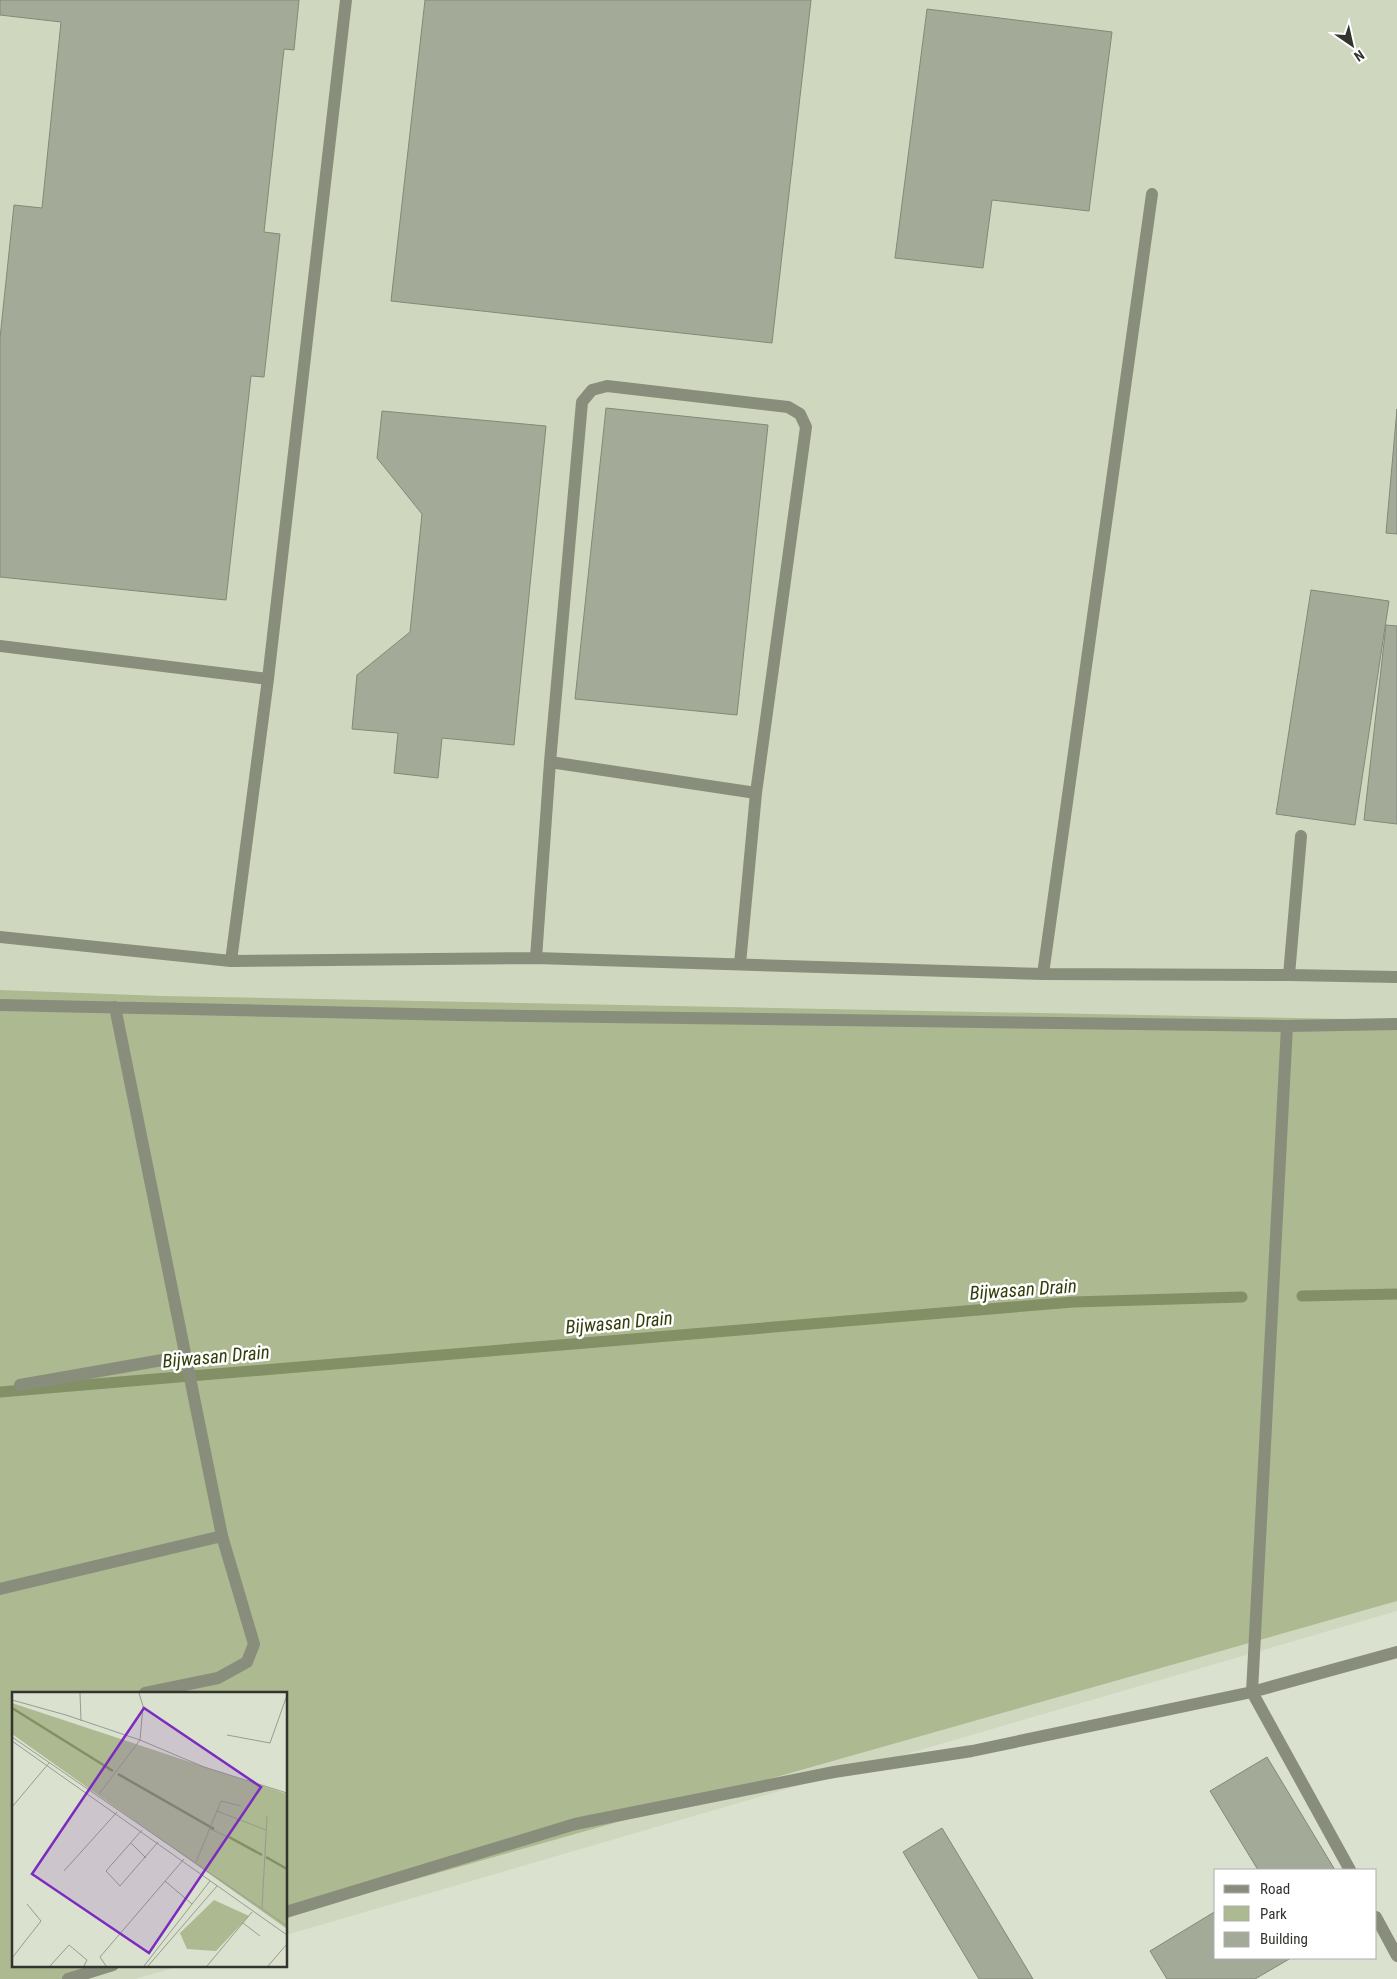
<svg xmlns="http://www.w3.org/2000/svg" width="1397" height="1979" font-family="'Roboto Condensed',sans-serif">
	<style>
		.built { fill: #cfd8be }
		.green { fill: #acb991 }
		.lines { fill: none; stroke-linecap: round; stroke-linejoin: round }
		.stream { stroke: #839065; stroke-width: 11 }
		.building { fill: #a4aa98; stroke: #838878 }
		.minor { stroke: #888e7b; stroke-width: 12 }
		.labels { text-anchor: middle; stroke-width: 5; stroke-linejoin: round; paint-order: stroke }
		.water-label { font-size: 19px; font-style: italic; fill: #33400c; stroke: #fff }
		.inset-river { fill: none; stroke: #839065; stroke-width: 2.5 }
		.inset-road { fill: none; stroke: #979c8e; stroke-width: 1 }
		.view { fill: #7b2cbf; fill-opacity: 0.15; stroke: #7b2cbf; stroke-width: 2.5 }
		.inset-edge { fill: none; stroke: #32342d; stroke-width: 2.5 }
	</style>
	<rect width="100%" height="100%" fill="#dbe1cf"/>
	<!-- built -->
	<path class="built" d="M0,0H1397V1611L286,1935V1693H14V1965H183L136,1979H0Z"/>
	<!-- green -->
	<path class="green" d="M0,990L163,996L1397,1020V1601L286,1916V1693H14V1965H113L65,1979H0Z"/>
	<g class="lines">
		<!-- stream -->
		<path class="stream" d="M1302,1296L1397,1294
			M0,1392L1073,1302L1242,1297"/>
	</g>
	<!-- building -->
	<path class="building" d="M0,0H299L294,50L284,49L264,232L280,234L264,377L251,376L226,600L0,577V338L14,205L42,208L61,22L0,15Z
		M425,0H811L772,343L391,301Z
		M927,9L1112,32L1089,211L992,200L983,268L895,258Z
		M606,408L768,425L737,715L575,699Z
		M1397,409V534L1386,533Z
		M382,411L546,426L514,745L442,738L438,778L394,773L398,733L352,729L357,675L410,632L422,514L377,458Z
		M1311,590L1389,601L1355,825L1276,814Z
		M1386,625L1397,626V824L1364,820Z
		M1267,1757L1335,1870H1258L1210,1791Z
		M942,1828L1033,1979H979L903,1852Z
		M1216,1911V1958H1291L1255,1979H1167L1150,1951Z"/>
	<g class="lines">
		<!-- minor -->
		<path class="minor" d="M0,646L268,679
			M550,762L756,793
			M0,937L231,961L536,958L1043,974L1289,975L1397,977
			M536,958L550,762L582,402L592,390L607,386L788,407L800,414L806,427L756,793L740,964
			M231,961L268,679L346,0
			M1043,974L1152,194
			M1289,975L1301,836
			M0,1005L459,1015L1287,1026L1397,1024
			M115,1007L222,1536L254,1644L247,1662L218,1678L145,1693
			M1287,1026L1252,1692L1350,1870
			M20,1385L185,1356
			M0,1589L222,1536
			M286,1912L575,1824L834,1772L972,1751L1252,1692L1397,1652
			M1376,1917L1397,1956
			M68,1979L113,1965"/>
	</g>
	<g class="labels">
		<!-- water labels -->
		<g class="water-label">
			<text transform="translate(1023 1289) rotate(-4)" y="7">Bijwasan Drain</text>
			<text transform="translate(619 1322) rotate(-5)" y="7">Bijwasan Drain</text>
			<text transform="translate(216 1356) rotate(-5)" y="7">Bijwasan Drain</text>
		</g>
	</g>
	<!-- overview -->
	<g transform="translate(12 1692)">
		<rect width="275" height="275" fill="#dbe1cf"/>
		<path d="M0,11L275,102V237L0,42ZM202,208L237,224L204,259L175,257L168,241Z" fill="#acb991"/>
		<path class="inset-river" d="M0,16L101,79M106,82L202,137M217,145L250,163M254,165L275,177"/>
		<path class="inset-road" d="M68,1L69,29M0,8L54,23L128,48L192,75L275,101M215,43L258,51L274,6M0,45L275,234M0,49L275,243M87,102L128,48L131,14L127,1M0,115L37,71M205,119L254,138M198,137L214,144M130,138L94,179L108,194L146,150M119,151L134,166M184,170L209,109L229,114M52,179L105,120M153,189L180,212M250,216L255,124M231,231L248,244M0,266L29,229L15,212M38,274L57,253L75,268L72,274M94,274L88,265L172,167M132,274L198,189M136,274L205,194M195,274L240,220M256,274L275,252"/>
		<path class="view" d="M132,16L249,95L137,261L20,182Z"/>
		<rect width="275" height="275" class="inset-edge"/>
	</g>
	<!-- legend -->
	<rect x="1214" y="1869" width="162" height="90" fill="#ffffff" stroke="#adaeab"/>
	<rect x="1224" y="1885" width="25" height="8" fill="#888e7b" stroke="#adaeab"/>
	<text x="1260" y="1894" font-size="15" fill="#32342d">Road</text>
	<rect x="1224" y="1906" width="25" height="15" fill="#acb991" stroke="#adaeab"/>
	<text x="1260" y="1919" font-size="15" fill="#32342d">Park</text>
	<rect x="1224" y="1932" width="25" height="15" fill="#a4aa98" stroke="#adaeab"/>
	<text x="1260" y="1944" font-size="15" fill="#32342d">Building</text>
	<!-- north arrow -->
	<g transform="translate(1352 45) rotate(146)" stroke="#ffffff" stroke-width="4" paint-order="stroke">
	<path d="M0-4L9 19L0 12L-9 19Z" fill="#32342d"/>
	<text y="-8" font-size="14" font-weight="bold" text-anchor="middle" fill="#32342d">N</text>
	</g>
</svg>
